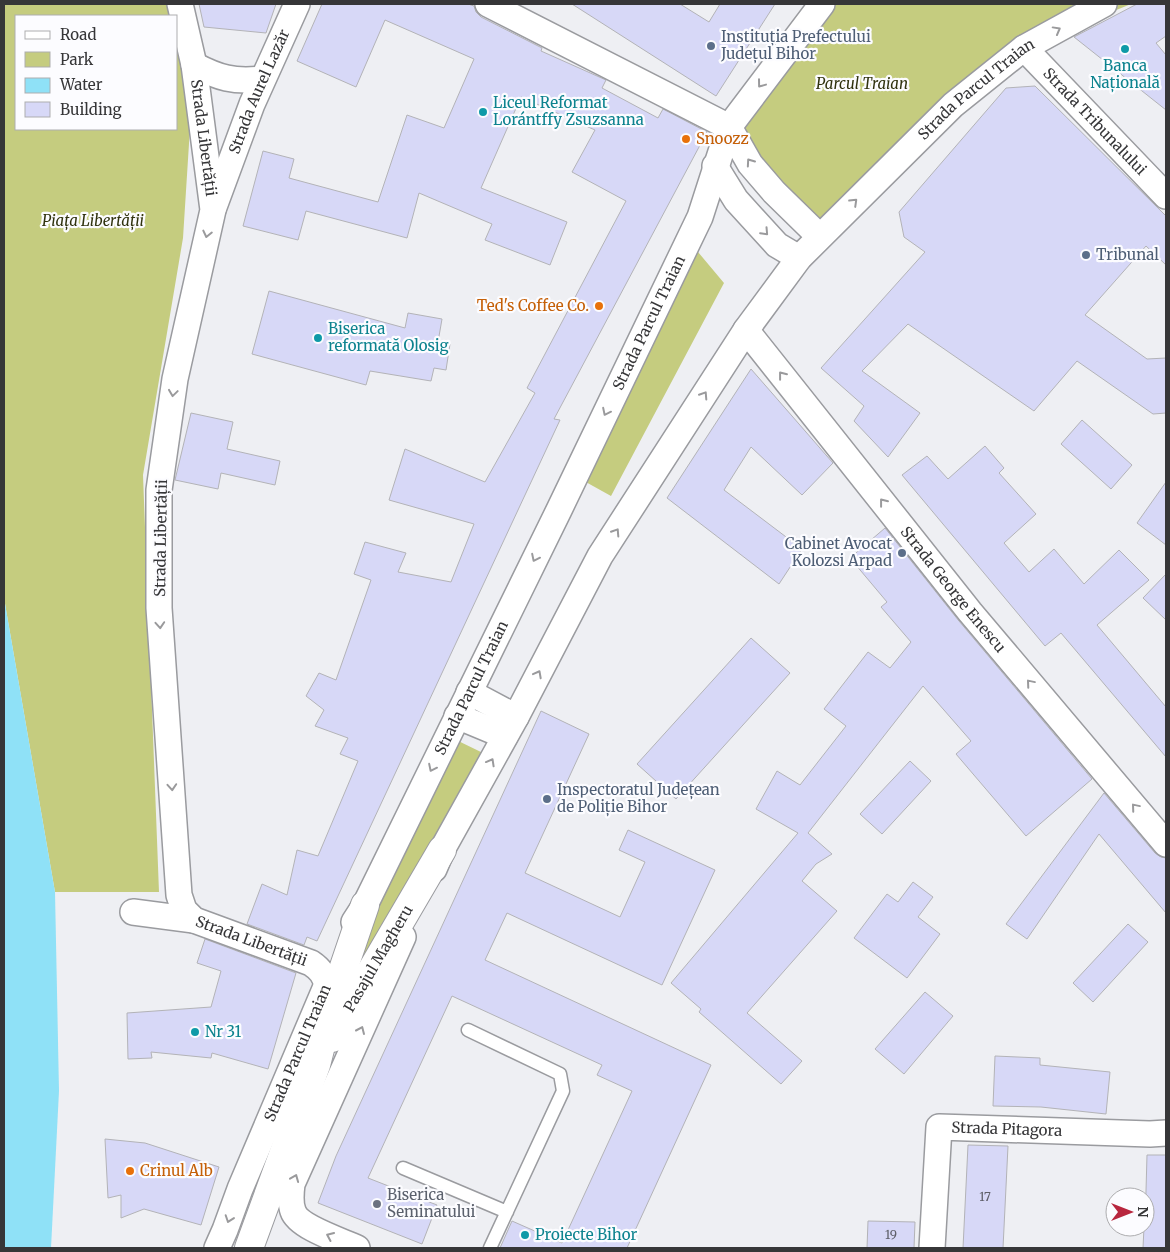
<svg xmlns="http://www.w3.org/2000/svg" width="1170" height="1252" font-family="Merriweather,serif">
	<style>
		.green { fill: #c5cc7f; fill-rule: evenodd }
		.water { fill: #8fe1f7 }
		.building { fill: #d7d8f7; stroke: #b3b3b7 }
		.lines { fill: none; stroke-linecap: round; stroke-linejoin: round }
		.lane-casing { stroke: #9a9b9f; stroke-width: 15 }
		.street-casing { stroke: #9a9b9f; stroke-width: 28 }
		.secondary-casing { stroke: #9a9b9f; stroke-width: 30 }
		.lane { stroke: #fff; stroke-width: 12 }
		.street { stroke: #fff; stroke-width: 25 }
		.secondary { stroke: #fff; stroke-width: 28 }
		.oneway { stroke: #9a9a9c }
		.service-dot { fill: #5c6f8a; stroke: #fcfcff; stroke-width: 2 }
		.culture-dot { fill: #0f9aa8; stroke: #fcfcff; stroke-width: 2 }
		.food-dot { fill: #e8710a; stroke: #fcfcff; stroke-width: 2 }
		.worship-dot { fill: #6b7280; stroke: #fcfcff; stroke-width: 2 }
		.labels { text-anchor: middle; stroke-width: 4.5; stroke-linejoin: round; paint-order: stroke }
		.number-label { font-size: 12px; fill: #5e5e68 }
		.service-label { font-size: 15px; fill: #4e5e75; stroke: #fcfcff; text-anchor: start }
		.culture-label { font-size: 15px; fill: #0d838f; stroke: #fcfcff; text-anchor: start }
		.park-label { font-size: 15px; font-style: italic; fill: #30320e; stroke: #fcfcff }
		.street-label { font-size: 15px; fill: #363638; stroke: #fcfcff }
		.food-label { font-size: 15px; fill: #c56008; stroke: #fcfcff; text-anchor: start }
		.worship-label { font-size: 15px; fill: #5b616d; stroke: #fcfcff; text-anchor: start }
	</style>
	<rect width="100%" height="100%" fill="#eeeff3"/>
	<!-- green -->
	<path class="green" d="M4,4H180L194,65L183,238L143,475L159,892H55L4,598ZM16,16H176V129H16Z
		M822,4H1131L1024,48L819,236L729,127Z
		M700,217L698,252L724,283L611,496L575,476Z
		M448,736L483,753L365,983L343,973Z"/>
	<!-- water -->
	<path class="water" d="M4,598L55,892L59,1091L51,1248H4Z"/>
	<!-- building -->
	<path class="building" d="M199,4H276L266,33L204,27Z
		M322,4H468L474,6L476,12L481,17L542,48L541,51L606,80L602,88L658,118L663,109L707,132L554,419L560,420L317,941L307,937L304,945L247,924L262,884L287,895L297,850L318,856L358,761L340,754L348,738L315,726L324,710L306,696L319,673L336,680L371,580L354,574L365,542L406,553L398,572L451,582L474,524L389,500L405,449L485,482L535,393L527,388L626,201L572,172L595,130L521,97L481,188L567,222L550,265L485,240L492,224L419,193L407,238L306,211L298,240L243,226L263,151L294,159L289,178L378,202L407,115L444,128L474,59L385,20L356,87L297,61Z
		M572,4H680L709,22L720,4H775L716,96Z
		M1137,4H1166V36L1156,43L1166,55V110L1074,37Z
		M1035,86L1166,216V265L1146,246L1085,315L1147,359L1166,358V413L1153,414L1077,361L1034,411L908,324L862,371L920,413L888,457L854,421L864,406L821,368L925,252L904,237L899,212L1006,88Z
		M269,291L405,328L408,313L442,319L438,342L450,344L446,370L434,368L431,381L370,371L366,385L252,354Z
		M751,369L833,463L802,495L751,447L724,490L802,549L779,584L667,498Z
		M191,413L233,422L227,449L280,461L275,485L221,473L218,489L175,480Z
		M1082,420L1132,465L1111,489L1061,444Z
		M985,446L1004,468L999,473L1036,514L1004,543L1029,572L1054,549L1084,584L1119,550L1149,580L1097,625L1166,707V757L1061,633L1045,646L902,475L927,456L948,479Z
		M1166,482V545L1137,523Z
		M885,528L959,621L1092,779L1026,836L956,754L971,741L923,686L808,833L832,854L816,864L802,881L837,911L747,1013L802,1061L781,1084L699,1012L701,1009L671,983L798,833L756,809L777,771L800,785L846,726L824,709L868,652L890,668L911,642L881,607L887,602L850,558Z
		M1166,574V620L1143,598Z
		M751,638L790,673L676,799L637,764Z
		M541,711L589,734L525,873L620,917L645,862L619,850L628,830L715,870L662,985L507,913L485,960L711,1065L627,1248H500L512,1221L562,1243L632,1091L597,1075L602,1065L452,996L368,1178L437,1205L422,1244L318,1203L336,1156Z
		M910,761L931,781L882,834L860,814Z
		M1104,793L1155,853L1161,857L1166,858V913L1099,834L1027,939L1006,924Z
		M913,882L933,897L918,917L940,934L907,978L854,938L887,894L898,902Z
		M1128,924L1148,942L1093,1002L1073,983Z
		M205,939L296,973L268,1069L212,1053L211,1058L151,1052L152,1058L128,1059L127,1013L211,1007L221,971L197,963Z
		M925,992L953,1016L904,1074L875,1049Z
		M995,1056L1040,1058V1065L1110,1072L1106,1114L1041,1107L993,1106Z
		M105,1139L145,1143L219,1167L201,1225L144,1209L121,1218V1195L108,1198Z
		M968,1145L1008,1146L1003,1248H963Z
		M1147,1155H1166V1248H1143L1144,1227H1145Z
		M868,1221L915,1222L914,1248H867Z"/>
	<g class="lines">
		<!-- lane casing -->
		<g class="lane-casing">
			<path id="lane" d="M468,1030L560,1074L563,1091L490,1248
				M403,1168L507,1212"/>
		</g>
		<!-- street casing -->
		<g class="street-casing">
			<g id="street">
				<path id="s1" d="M180,4L194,65L213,210L175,379L159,490V608L179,895L184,910L194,920L311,963C320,969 325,975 327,986"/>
				<path d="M488,4L729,127"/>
				<path id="s2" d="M1024,48L1166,196"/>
				<path d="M194,65C219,78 233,82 262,79"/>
				<path d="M729,127L750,164L774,192L819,236"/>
				<path d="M715,166L736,200L777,245L799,258"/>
				<path id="s3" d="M214,207L252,104L297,4"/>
				<path id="s4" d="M746,330L970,612L1166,844"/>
				<path d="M469,692L516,717"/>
				<path d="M457,716L505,736"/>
				<path id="s5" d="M434,869L442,850L516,717L600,556L746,330L799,258L953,105L1024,48L1104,4"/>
				<path d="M133,912L194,920"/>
				<path id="s6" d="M354,922L365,905L559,510L700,217L729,127L822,4"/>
				<path id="s7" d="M217,1248L225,1230L240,1189L328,982"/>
				<path d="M357,1248C342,1241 298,1227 293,1211C290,1203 291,1192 292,1184L403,937"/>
				<path id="s8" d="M932,1248L939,1127L1150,1134L1166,1133"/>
			</g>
		</g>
		<!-- secondary casing -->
		<g class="secondary-casing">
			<g id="secondary">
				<path id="s9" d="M332,1038L442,850"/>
				<path d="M249,1248L316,1065L332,1002L365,905"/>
			</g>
		</g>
		<!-- lane -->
		<use href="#lane" class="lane"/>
		<!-- street -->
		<use href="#street" class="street"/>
		<!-- secondary -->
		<use href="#secondary" class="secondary"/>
	</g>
	<!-- one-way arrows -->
	<defs><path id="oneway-chevron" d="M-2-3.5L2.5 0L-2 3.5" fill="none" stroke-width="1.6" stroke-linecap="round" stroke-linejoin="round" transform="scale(1.25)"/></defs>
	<g class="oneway">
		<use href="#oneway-chevron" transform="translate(1057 30) rotate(-29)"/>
		<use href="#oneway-chevron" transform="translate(761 84) rotate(127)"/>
		<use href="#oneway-chevron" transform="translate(750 162) rotate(-125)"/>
		<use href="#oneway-chevron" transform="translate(854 202) rotate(-44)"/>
		<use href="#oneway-chevron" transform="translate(765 232) rotate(47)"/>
		<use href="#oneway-chevron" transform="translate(207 234) rotate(103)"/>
		<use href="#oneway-chevron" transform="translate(782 375) rotate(-128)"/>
		<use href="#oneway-chevron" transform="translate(173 393) rotate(98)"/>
		<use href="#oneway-chevron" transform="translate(704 395) rotate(-57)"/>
		<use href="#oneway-chevron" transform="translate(606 412) rotate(116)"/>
		<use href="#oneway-chevron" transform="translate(883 502) rotate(-128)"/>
		<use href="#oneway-chevron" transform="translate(616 532) rotate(-57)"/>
		<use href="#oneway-chevron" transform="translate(535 558) rotate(116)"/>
		<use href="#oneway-chevron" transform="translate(160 625) rotate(86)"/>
		<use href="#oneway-chevron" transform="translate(538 674) rotate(-62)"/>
		<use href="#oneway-chevron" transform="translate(1030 683) rotate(-130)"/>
		<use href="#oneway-chevron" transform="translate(491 762) rotate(-61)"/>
		<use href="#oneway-chevron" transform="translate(432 768) rotate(116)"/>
		<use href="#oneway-chevron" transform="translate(172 787) rotate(86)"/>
		<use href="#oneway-chevron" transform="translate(1135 807) rotate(-130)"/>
		<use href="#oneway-chevron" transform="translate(361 1030) rotate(-66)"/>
		<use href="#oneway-chevron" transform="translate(295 1178) rotate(-68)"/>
		<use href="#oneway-chevron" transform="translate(229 1219) rotate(109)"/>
		<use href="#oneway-chevron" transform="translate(330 1236) rotate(-156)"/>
	</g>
	<!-- markers -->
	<g class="service-dot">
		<circle cx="711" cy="46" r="5"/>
		<circle cx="1086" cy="255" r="5"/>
		<circle cx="902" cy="553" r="5"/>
		<circle cx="547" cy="799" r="5"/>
	</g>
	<g class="culture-dot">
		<circle cx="1125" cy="49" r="5"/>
		<circle cx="483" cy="112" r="5"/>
		<circle cx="318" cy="338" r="5"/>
		<circle cx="195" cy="1032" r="5"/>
		<circle cx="525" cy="1235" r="5"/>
	</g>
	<g class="food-dot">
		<circle cx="686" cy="139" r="5"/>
		<circle cx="599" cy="306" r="5"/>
		<circle cx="130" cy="1171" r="5"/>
	</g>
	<circle class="worship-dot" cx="377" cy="1204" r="5"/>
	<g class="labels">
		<!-- number labels -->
		<g class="number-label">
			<text x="985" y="1201">17</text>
			<text x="891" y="1239">19</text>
		</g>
		<!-- service labels -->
		<g class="service-label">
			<text x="721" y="42">Instituția Prefectului<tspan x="721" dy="17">Județul Bihor</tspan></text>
			<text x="1096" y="260">Tribunal</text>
			<text x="892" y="549" text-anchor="end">Cabinet Avocat<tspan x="892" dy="17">Kolozsi Arpad</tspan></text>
			<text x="557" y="795">Inspectoratul Județean<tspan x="557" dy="17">de Poliție Bihor</tspan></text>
		</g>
		<!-- culture labels -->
		<g class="culture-label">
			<text x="1125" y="71" text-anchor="middle">Banca<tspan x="1125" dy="17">Națională</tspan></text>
			<text x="493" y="108">Liceul Reformat<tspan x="493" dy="17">Lorántffy Zsuzsanna</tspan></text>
			<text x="328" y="334">Biserica<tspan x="328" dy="17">reformată Olosig</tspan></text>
			<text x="205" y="1037">Nr 31</text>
			<text x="535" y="1240">Proiecte Bihor</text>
		</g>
		<!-- park labels -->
		<g class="park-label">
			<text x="862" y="89">Parcul Traian</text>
			<text x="93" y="226">Piața Libertății</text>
		</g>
		<!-- street labels -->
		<g class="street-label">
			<text dy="5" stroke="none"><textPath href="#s5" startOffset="958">Strada Parcul Traian</textPath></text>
			<text dy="5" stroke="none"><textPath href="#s3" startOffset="124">Strada Aurel Lazăr</textPath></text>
			<text dy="5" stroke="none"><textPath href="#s2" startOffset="102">Strada Tribunalului</textPath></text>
			<text dy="5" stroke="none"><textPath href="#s1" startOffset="136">Strada Libertății</textPath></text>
			<text dy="5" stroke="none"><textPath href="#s6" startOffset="668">Strada Parcul Traian</textPath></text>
			<text transform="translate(161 538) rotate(-89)" y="5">Strada Libertății</text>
			<text dy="5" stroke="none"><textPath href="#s4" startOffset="332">Strada George Enescu</textPath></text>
			<text dy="5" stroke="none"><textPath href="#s6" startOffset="262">Strada Parcul Traian</textPath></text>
			<text dy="5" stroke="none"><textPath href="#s1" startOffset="991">Strada Libertății</textPath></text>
			<text dy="5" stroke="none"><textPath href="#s9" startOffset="92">Pasajul Magheru</textPath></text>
			<text dy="5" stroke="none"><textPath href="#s7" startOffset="211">Strada Parcul Traian</textPath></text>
			<text dy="5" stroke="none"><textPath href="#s8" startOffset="189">Strada Pitagora</textPath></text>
		</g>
		<!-- food labels -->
		<g class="food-label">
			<text x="696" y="144">Snoozz</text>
			<text x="589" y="311" text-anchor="end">Ted's Coffee Co.</text>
			<text x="140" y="1176">Crinul Alb</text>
		</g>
		<!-- worship labels -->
		<g class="worship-label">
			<text x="387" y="1200">Biserica<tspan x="387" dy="17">Seminatului</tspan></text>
		</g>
	</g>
	<!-- border -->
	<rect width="1170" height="1252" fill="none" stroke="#363638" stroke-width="10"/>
	<!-- legend -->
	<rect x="15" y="15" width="162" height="115" fill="#fcfcff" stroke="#adadaf"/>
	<rect x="25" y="31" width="25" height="8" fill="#ffffff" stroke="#adadaf"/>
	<text x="60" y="40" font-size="15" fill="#363638">Road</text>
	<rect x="25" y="52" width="25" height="15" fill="#c5cc7f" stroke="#adadaf"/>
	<text x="60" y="65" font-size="15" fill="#363638">Park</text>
	<rect x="25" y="78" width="25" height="15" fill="#8fe1f7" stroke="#adadaf"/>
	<text x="60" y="90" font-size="15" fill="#363638">Water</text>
	<rect x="25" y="102" width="25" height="15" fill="#d7d8f7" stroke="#adadaf"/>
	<text x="60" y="115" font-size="15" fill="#363638">Building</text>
	<!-- north arrow -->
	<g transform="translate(1130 1212) rotate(90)"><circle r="24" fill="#fcfcff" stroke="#adadaf"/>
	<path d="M0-4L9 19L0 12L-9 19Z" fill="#b8263e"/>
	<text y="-8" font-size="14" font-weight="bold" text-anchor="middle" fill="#363638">N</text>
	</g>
</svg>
